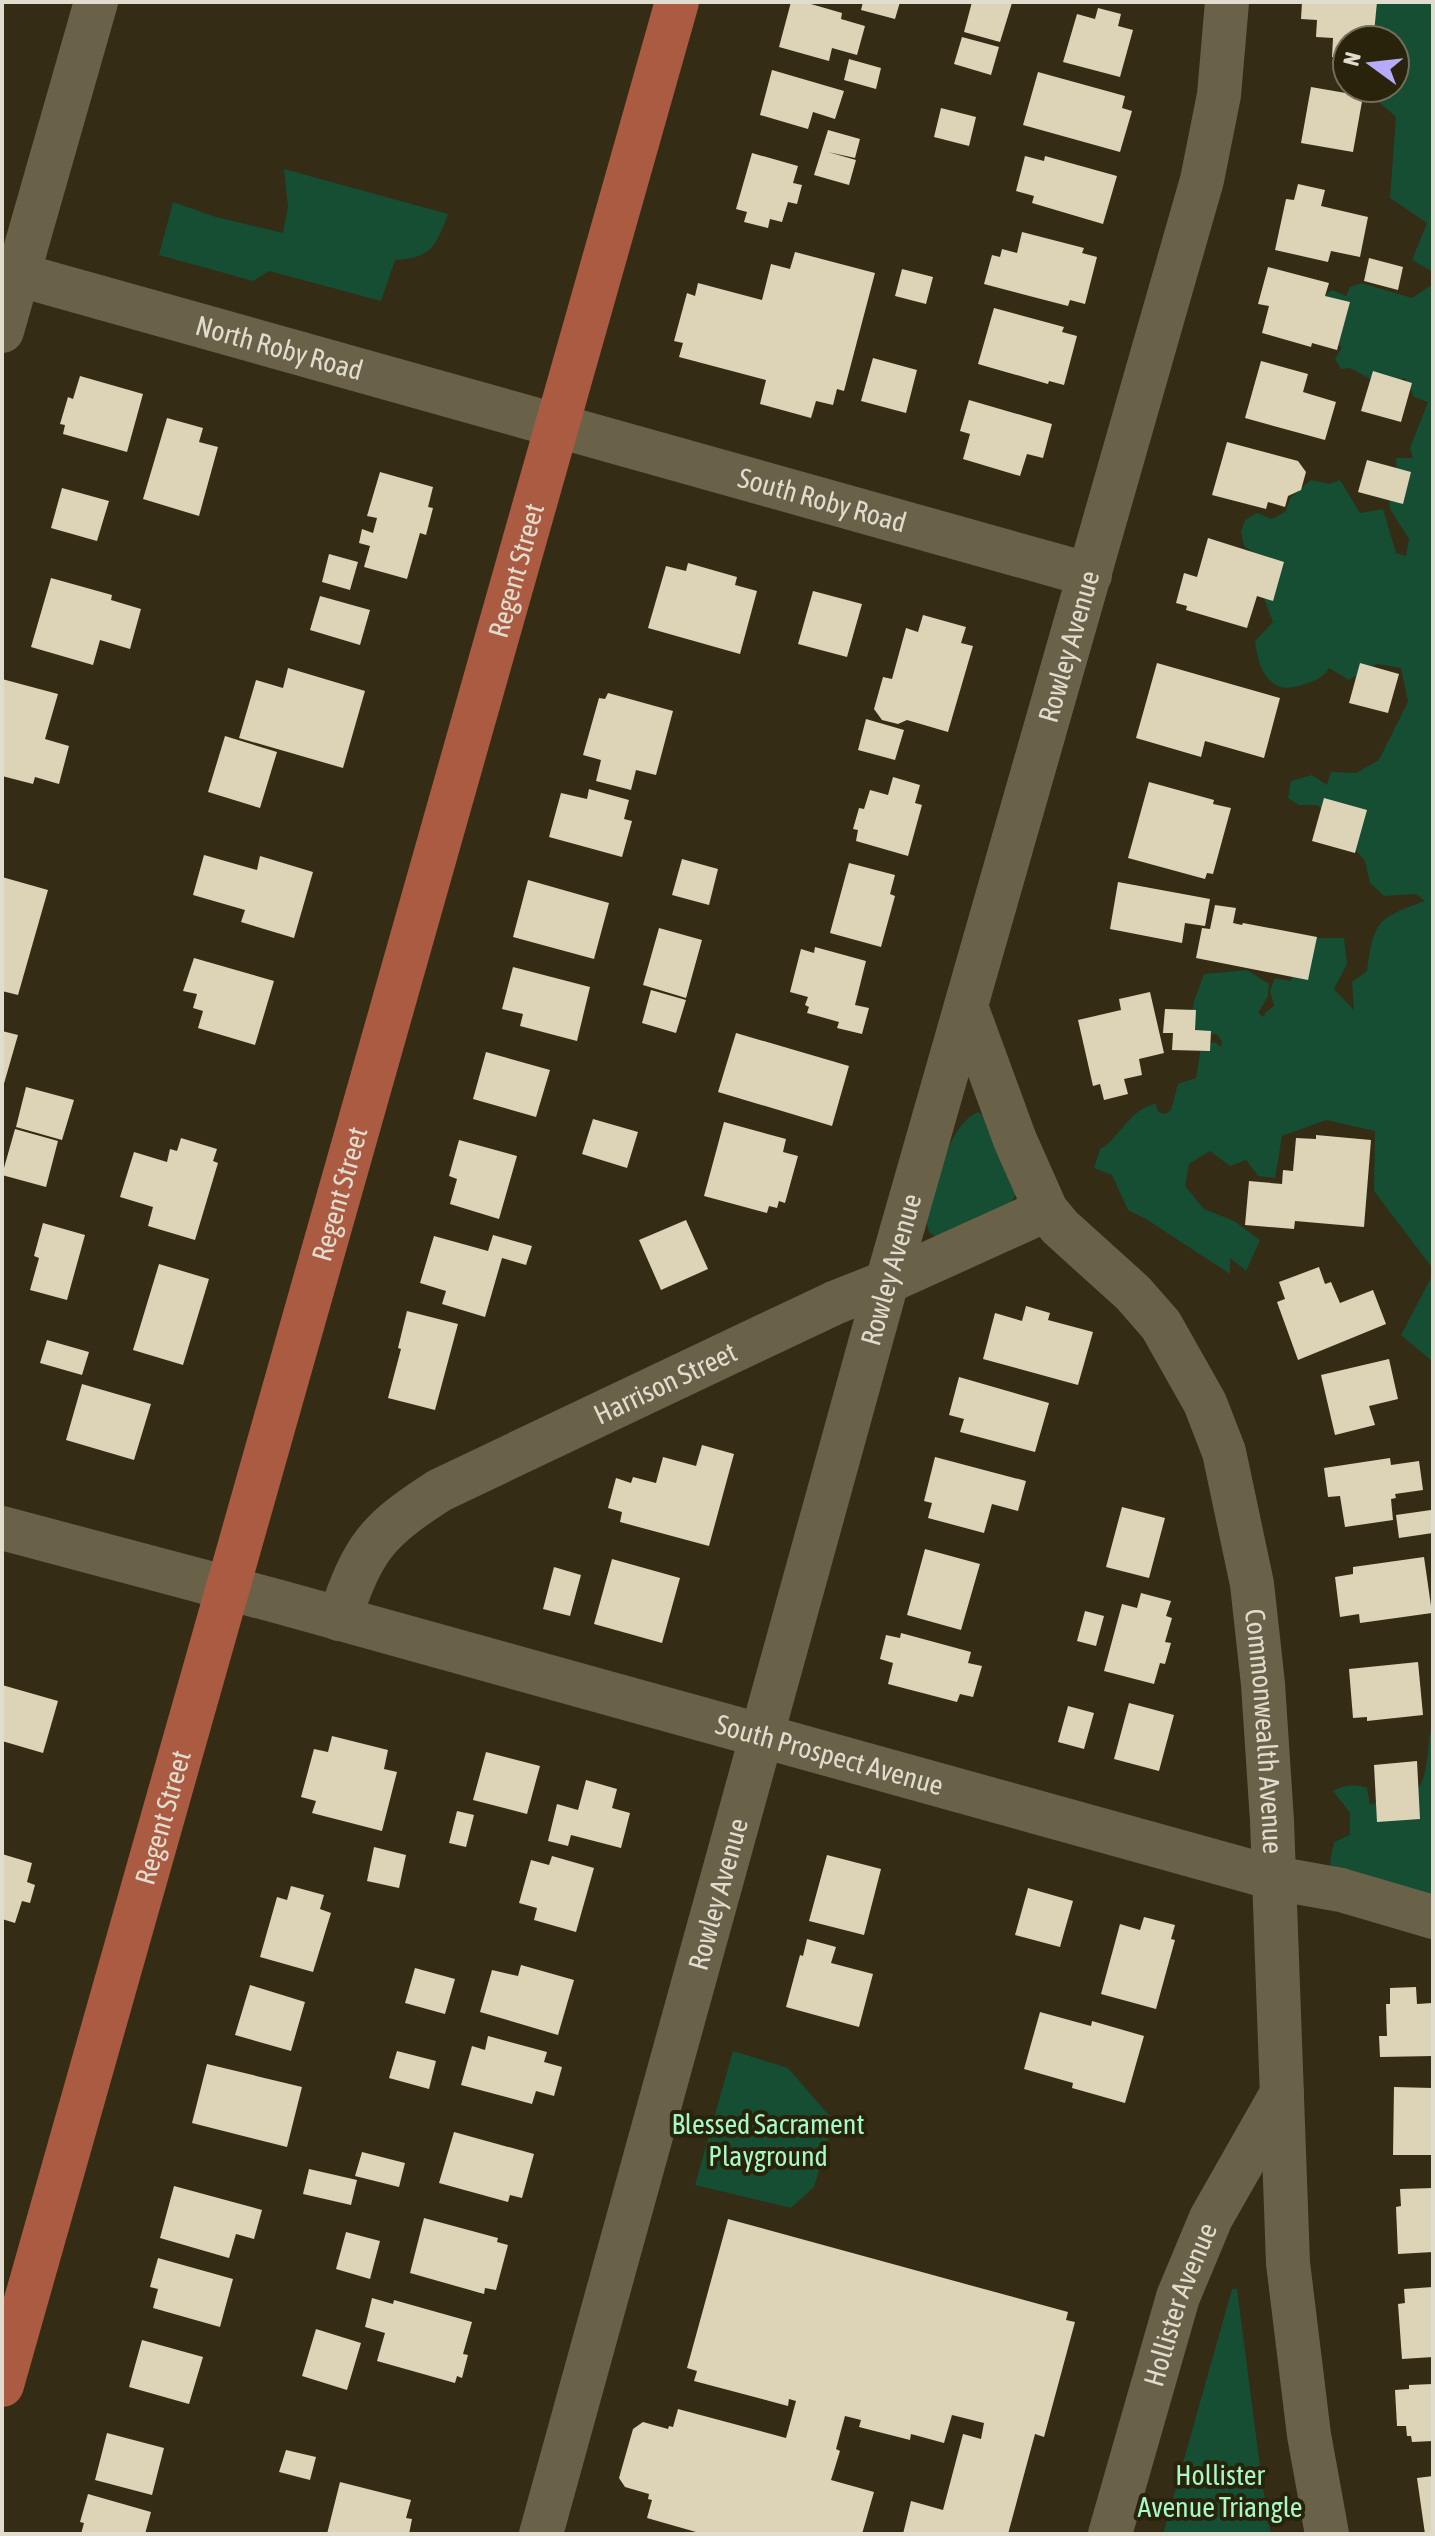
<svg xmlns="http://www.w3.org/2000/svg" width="1435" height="2536" font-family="'Asap Condensed',sans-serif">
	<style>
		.green { fill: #154e32 }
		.building { fill: #ddd3b7 }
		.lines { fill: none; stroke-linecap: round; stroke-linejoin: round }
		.minor { stroke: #6a6248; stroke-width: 44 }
		.major { stroke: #aa5b42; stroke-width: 44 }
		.labels { text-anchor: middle; stroke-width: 8; stroke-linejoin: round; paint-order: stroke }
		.street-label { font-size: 28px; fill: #e0dcce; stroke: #2a230b }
		.park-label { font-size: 28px; fill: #a5f9c7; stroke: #2a230b }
	</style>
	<rect width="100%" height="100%" fill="#342c15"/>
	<!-- green -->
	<path class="green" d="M1370,2H1433V272L1412,260L1427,223L1390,198L1396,117L1363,88H1395V40H1380L1377,31L1362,8Z
		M284,169L448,214C436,246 432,258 395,260L381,301L269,271L253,281L159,255L173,202L216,217L283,233L288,207Z
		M1361,283L1412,298L1433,284V1269L1374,1191L1375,1131L1326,1120L1282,1136L1275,1178L1258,1176L1246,1160L1230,1166L1210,1151L1189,1164L1185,1186L1204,1209L1234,1221L1260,1240L1246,1271L1230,1258V1274L1146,1219L1128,1210L1112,1175L1094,1168L1100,1149C1122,1136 1130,1108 1156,1104L1158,1112L1165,1114L1171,1110L1178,1084L1196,1078L1201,1047L1215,1042L1221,1047L1222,1041L1216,1034L1194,1035L1189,1029L1194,1001L1204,974L1247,970L1269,984L1268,996L1258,1013L1264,1017L1265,1013L1274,1006L1270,991L1275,978L1291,981L1301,948L1318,938H1344L1347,964L1334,989L1354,1010L1352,982L1367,971C1374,920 1378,918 1425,901L1416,894L1384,896L1370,883L1365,861L1318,805H1299L1288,798L1291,781L1312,775L1327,785L1331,772L1356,773L1379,760L1408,702L1401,668L1377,664L1349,680L1329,668C1322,679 1314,681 1302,685C1269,697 1258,668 1255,641L1273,622L1259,585L1269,563L1244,546L1241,532L1245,520L1257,513L1272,519L1285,512L1291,497L1311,480L1330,484L1340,480L1360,513L1383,509L1396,553L1406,556L1409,539L1390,509L1388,483L1397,475L1396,458H1413L1410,448L1428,402L1414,397L1405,378L1382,385L1350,368L1341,369L1335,359L1342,347L1321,335L1313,304L1332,290L1346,296L1350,287Z
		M978,1112L983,1115L1016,1193L1012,1202L938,1238L929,1232L927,1224C931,1194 948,1124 978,1112Z
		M1433,1274V1362L1401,1335Z
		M1433,1730V1906L1334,1882L1330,1861L1334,1842L1350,1835V1813L1333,1791C1345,1785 1353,1784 1367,1788L1370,1805C1382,1799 1394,1799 1407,1796C1429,1790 1427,1751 1430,1733Z
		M733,2051L788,2068L834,2121L814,2187L791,2208L695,2185Z
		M1232,2289H1237L1262,2482L1271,2534H1163Z"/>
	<!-- building -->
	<path class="building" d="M791,2H804L842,13L841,19L865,26L857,55L832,48L829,61L779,47Z
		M863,2H900L895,19L861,10Z
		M972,2L1012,3L1000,42L964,32Z
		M1302,2H1377L1374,33L1379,34V40H1347V58L1332,57L1333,38L1316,37L1317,20L1301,19Z
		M1098,8L1121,14L1118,26L1133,30L1120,77L1063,62L1077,14L1095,19Z
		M962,37L999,47L991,75L954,64Z
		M849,59L881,68L876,89L844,80Z
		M772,70L844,91L835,119L813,112L808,129L760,115Z
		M1038,72L1125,96L1122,108L1132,111L1120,152L1023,125Z
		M1311,87L1363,96L1353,152L1301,143Z
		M941,108L976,117L969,146L934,137Z
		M828,130L860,139L855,158L828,152L856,160L849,185L814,175Z
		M752,153L798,166L793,183L802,185L797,204L788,202L782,222L770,219L768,228L744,222L747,212L736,209Z
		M1025,156L1044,161L1045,156L1117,176L1103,224L1032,203L1034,196L1016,191Z
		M1298,184L1325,190L1321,206L1368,217L1360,257L1331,251L1328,262L1275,250L1286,199L1294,200Z
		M1022,232L1084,248L1082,253L1097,257L1085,304L1070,300L1068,306L984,284L992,255L1000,257L1002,249L1017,253Z
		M795,252L875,273L844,391L837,389L833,405L816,401L811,418L760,404L766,380L679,357L683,343L674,341L687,293L695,296L698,283L762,300L771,264L790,269Z
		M1369,258L1403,267L1398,290L1364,281Z
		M1268,267L1329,283L1325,296L1350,302L1337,350L1312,343L1311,347L1262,333L1269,306L1258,304Z
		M902,269L933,277L926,304L895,296Z
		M994,308L1064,327L1062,332L1077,336L1064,385L1049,381L1048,384L978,364Z
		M873,358L917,370L906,413L861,401Z
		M1261,361L1308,374L1303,392L1336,402L1325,440L1245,418Z
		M1373,371L1412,383L1401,422L1361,411Z
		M80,376L143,394L127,452L63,434L65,425L60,424L68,397L73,399Z
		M969,400L1052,424L1043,458L1027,454L1020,476L963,459L970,434L960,431Z
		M167,418L203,428L199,442L218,447L199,516L143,499Z
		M1227,442L1298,461L1306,472L1301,490L1288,496L1285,507L1268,502L1266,509L1212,495Z
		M1367,460L1411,472L1403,504L1358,492Z
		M380,472L433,487L428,507L433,508L426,535L420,533L407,579L364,567L370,546L359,543L362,529L373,533L377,518L367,516Z
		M62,488L109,501L97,541L51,528Z
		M1208,538L1284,562L1273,601L1257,596L1247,628L1186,610L1187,606L1176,603L1184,573L1197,577Z
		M329,554L358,562L350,590L322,582Z
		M688,563L737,577L735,585L757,591L740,654L648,628L666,566L686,571Z
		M51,578L112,595L111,600L141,609L130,649L100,640L93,665L31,647Z
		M813,591L862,604L847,657L798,644Z
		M320,596L370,610L360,645L310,630Z
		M923,615L966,627L961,643L973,646L948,732L907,720L898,724L882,720L874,709L883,677L892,679L906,628L918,632Z
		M1157,663L1280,698L1264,758L1205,741L1201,757L1136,738Z
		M1360,663L1399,674L1388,713L1349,703Z
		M288,668L365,691L343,768L239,738L256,680L283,688Z
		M2,679L58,694L45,739L69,746L59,784L35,777L33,784L2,776Z
		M608,693L673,711L656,775L636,770L631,790L596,781L601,760L583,755L599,698L605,699Z
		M866,719L904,730L895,760L858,750Z
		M225,736L277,752L260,808L208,792Z
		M893,777L920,785L915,803L922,805L908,856L856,841L858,830L853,829L859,808L864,809L870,790L888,795Z
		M1149,782L1214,800L1213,804L1231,808L1213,874L1207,873L1205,879L1128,858Z
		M589,789L629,800L624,819L632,821L622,857L549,837L561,793L587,799Z
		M1324,798L1367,810L1355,853L1312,841Z
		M204,855L257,870L260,856L313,872L294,938L241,922L245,910L193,895Z
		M682,859L718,869L709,905L672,895Z
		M849,863L895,875L890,894L895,896L881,947L830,933Z
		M2,877L48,890L18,995L2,991Z
		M528,880L609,903L594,959L513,937Z
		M1118,882L1210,899L1205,926L1185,923L1182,943L1110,929Z
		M1215,905L1236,908L1233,923L1242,925L1243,923L1317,937L1308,980L1196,958L1202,928L1210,929Z
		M659,928L702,940L686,998L643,985Z
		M815,947L866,961L855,1005L869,1008L862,1034L837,1028L839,1022L807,1013L809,1007L805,1005L808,997L790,992L801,949L814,953Z
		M194,958L274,981L255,1045L198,1028L203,1011L193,1008L197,994L183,991Z
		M513,967L590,987L577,1041L520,1026L523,1014L502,1009Z
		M651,990L686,1000L676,1033L642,1023Z
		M1150,992L1164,1053L1139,1059L1142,1075L1124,1079L1128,1094L1104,1100L1100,1084L1093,1086L1078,1020L1121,1010L1119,999Z
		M1165,1009L1196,1010L1195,1030L1211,1031L1210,1051L1172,1050L1173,1033H1163Z
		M2,1031L18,1035L3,1087H2Z
		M736,1033L849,1066L832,1126L718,1092Z
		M486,1052L550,1070L536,1117L473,1099Z
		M26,1087L74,1100L62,1140L16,1127Z
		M593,1119L638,1132L627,1168L582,1154Z
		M724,1122L786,1139L783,1152L798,1156L785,1203L779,1201L777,1208L769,1206L767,1213L704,1196Z
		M15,1129L58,1141L46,1187L2,1175Z
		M1316,1135L1371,1140L1364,1227L1295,1221L1294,1229L1245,1225L1249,1181L1282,1184L1283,1170L1293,1171L1296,1138L1316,1139Z
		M181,1138L217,1149L213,1161L218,1163L195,1240L148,1226L153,1207L120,1197L134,1152L167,1162L170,1149L177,1151Z
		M459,1140L517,1156L499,1219L450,1204L457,1179L449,1176Z
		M686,1220L708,1269L661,1290L639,1240Z
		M43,1223L85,1235L67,1300L30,1290L39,1258L34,1256Z
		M493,1235L532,1246L526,1265L502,1258L485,1317L442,1304L446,1291L420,1283L434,1236L488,1251Z
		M159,1264L209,1279L183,1365L133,1350Z
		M1319,1267L1325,1284L1331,1282L1340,1303L1373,1290L1386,1324L1298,1360L1277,1302L1285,1299L1279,1282Z
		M1026,1306L1050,1313L1048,1320L1093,1332L1078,1385L983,1359L995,1313L1022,1321Z
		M407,1311L458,1324L435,1410L388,1398L401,1349L398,1348Z
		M47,1340L89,1352L82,1375L40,1363Z
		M1389,1359L1398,1399L1369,1406L1375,1425L1335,1435L1321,1375Z
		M959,1377L1049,1403L1035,1452L960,1432L964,1419L949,1415Z
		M82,1384L151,1404L134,1460L66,1440Z
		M702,1445L734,1454L709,1546L620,1522L622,1512L608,1508L616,1478L631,1483L633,1477L656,1483L663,1457L696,1466Z
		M935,1457L1026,1481L1018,1511L992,1504L984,1533L928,1518L932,1503L924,1501Z
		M1390,1458L1391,1465L1419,1461L1423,1490L1395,1494L1396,1498L1391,1499L1393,1520L1345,1527L1340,1496L1328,1497L1324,1468Z
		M1122,1507L1165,1518L1149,1578L1106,1567Z
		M1431,1510L1433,1533L1399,1538L1396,1515Z
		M925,1549L980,1564L961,1630L907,1615Z
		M1424,1557L1432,1613L1360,1623L1359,1614L1340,1617L1335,1577L1353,1574V1567Z
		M612,1559L680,1578L662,1643L594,1624Z
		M554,1567L581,1575L570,1616L543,1609Z
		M1141,1593L1171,1601L1166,1616L1172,1618L1165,1642L1171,1643L1165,1664L1160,1663L1154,1684L1104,1671L1122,1604L1137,1608Z
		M1085,1611L1104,1616L1096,1646L1077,1641Z
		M901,1633L971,1652L968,1663L982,1666L973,1697L960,1694L957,1702L888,1684L893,1663L880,1659L886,1635L900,1638Z
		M1418,1662L1423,1715L1367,1721V1717L1353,1718L1349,1669Z
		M2,1685L58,1701L43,1753L2,1741Z
		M1129,1703L1174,1715L1159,1771L1114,1759Z
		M1068,1706L1094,1713L1084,1749L1058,1742Z
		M332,1736L388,1750L384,1769L397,1772L382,1831L312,1813L316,1801L301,1797L314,1749L328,1752Z
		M486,1752L540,1766L527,1814L473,1800Z
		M1417,1761L1420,1819L1377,1822L1374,1765Z
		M586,1780L617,1789L612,1808L630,1813L621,1848L571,1835L568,1846L548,1841L557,1804L578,1810Z
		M457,1811L474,1815L466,1847L449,1843Z
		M374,1847L406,1855L399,1888L367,1881Z
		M2,1854L32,1863L27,1882L35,1885L30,1903L22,1901L15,1923L2,1919Z
		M827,1855L881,1869L864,1935L809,1921Z
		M552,1856L594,1868L576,1932L534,1920L537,1908L519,1903L531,1860L549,1865Z
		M291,1886L324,1895L320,1909L331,1913L313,1972L260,1957L277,1897L287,1900Z
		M1028,1888L1073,1901L1060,1947L1015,1935Z
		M1144,1917L1175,1925L1171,1939L1175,1940L1156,2009L1101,1994L1120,1924L1140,1930Z
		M807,1939L836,1947L831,1963L873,1974L859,2027L786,2007L800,1955L803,1956Z
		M521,1965L574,1980L558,2035L480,2012L492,1970L518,1976Z
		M415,1968L455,1979L445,2014L405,2003Z
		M250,1985L305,2002L291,2051L235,2035Z
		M1416,1987L1417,2004L1432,2003L1433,2056L1380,2057L1379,2036H1387L1386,2004H1390V1988Z
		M1040,2012L1091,2026L1092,2021L1144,2036L1125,2103L1072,2088L1073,2083L1024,2069Z
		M488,2036L547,2052L544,2062L562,2067L554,2096L536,2091L532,2104L461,2085L472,2046L485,2050Z
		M397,2051L436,2061L429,2089L389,2078Z
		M207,2064L302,2087L287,2147L192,2123Z
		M1394,2087L1432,2088L1433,2155H1393Z
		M454,2132L534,2154L522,2198L510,2195L508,2202L439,2183Z
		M362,2152L405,2163L399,2187L355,2176Z
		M309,2169L357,2180L351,2205L303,2194Z
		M174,2186L262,2210L254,2239L236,2234L229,2258L160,2238Z
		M1433,2188V2252L1398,2254L1396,2207L1401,2206L1400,2189Z
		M424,2218L498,2238L497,2242L508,2245L496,2290L485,2288L484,2294L410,2273Z
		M728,2219L1068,2312L1066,2320L1075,2322L1044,2437L1035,2434L1008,2534H903L911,2501L943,2510L963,2434L981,2439L984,2423L952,2415L944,2443L911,2434L910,2440L859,2427L861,2420L845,2416L836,2449L840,2451L831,2480L874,2492L862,2534H703L647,2518L652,2500L648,2499L649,2494L625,2487L619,2478L633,2429L643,2422L668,2429L669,2426L673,2427L678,2409L786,2438L796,2401L789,2399L788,2406L694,2381L697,2371L687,2368Z
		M346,2232L380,2241L370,2279L336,2269Z
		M158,2258L233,2279L220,2327L153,2308L158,2289L150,2287Z
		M1433,2287V2357L1402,2359L1398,2304L1405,2303L1404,2289Z
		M372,2298L393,2304L394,2300L472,2322L463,2354L468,2355L462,2378L457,2376L455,2383L377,2361L385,2333L365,2327Z
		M316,2329L361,2343L347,2390L302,2376Z
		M142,2340L203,2357L189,2404L129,2387Z
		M1433,2384V2441L1412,2442L1411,2436H1407L1406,2426H1397L1395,2390L1409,2389V2385Z
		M107,2433L164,2448L152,2495L95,2480Z
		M286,2450L316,2457L310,2480L279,2472Z
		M1433,2476V2533L1425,2534L1417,2478Z
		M340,2482L411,2500L406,2518L412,2519L409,2534H327Z
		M88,2494L151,2512L145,2534H81L84,2523L80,2522Z"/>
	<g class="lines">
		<!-- minor -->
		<g class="minor">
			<path id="s1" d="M2,270L1090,575"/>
			<path d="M2,331L96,2"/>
			<path id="s2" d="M967,1009L1015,1140L1046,1210L1060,1227L1133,1293L1161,1325L1205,1403L1224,1452L1252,1584L1263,1684L1272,1821L1288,2263L1309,2435L1327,2534"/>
			<path id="s3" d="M2,1528L280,1602L1274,1878L1341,1890L1433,1917"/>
			<path id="s4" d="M339,1619C364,1547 375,1532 440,1490L834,1303L887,1282L1046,1210"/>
			<path id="s5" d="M541,2534L887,1282L1202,180L1219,95L1227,2"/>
			<path id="s6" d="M1110,2534L1178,2297L1211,2218L1282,2093"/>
		</g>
		<!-- major -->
		<path class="major" id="s7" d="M2,2385L677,2"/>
	</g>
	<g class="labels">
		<!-- street labels -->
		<g class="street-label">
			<text dy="10" stroke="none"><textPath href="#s1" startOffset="288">North Roby Road</textPath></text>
			<text dy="10" stroke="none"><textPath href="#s1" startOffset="852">South Roby Road</textPath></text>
			<text dy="10" stroke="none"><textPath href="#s7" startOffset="1886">Regent Street</textPath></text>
			<text dy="10" stroke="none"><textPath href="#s5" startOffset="1960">Rowley Avenue</textPath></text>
			<text dy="10" stroke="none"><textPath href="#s7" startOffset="1238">Regent Street</textPath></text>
			<text dy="10" stroke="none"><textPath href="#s5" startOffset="1312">Rowley Avenue</textPath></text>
			<text dy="10" stroke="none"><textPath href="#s4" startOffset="418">Harrison Street</textPath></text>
			<text dy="10" stroke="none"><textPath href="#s2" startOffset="804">Commonwealth Avenue</textPath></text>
			<text dy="10" stroke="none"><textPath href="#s3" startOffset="858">South Prospect Avenue</textPath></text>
			<text dy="10" stroke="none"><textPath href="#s7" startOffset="590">Regent Street</textPath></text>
			<text dy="10" stroke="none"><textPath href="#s5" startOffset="664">Rowley Avenue</textPath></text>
			<text dy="10" stroke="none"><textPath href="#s6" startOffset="240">Hollister Avenue</textPath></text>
		</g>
		<!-- park labels -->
		<g class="park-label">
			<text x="768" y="2134">Blessed Sacrament<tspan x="768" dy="32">Playground</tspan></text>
			<text x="1220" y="2485">Hollister<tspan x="1220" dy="32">Avenue Triangle</tspan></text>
		</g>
	</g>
	<!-- border -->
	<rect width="1435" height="2536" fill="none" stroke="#e0dcce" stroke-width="8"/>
	<!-- north arrow -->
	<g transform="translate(1371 64) rotate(285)"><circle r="38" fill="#2a230b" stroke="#736d59" stroke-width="2"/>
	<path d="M0-6L14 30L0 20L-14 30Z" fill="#b6abf8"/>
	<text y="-12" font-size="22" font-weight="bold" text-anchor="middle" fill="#e0dcce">N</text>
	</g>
</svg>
